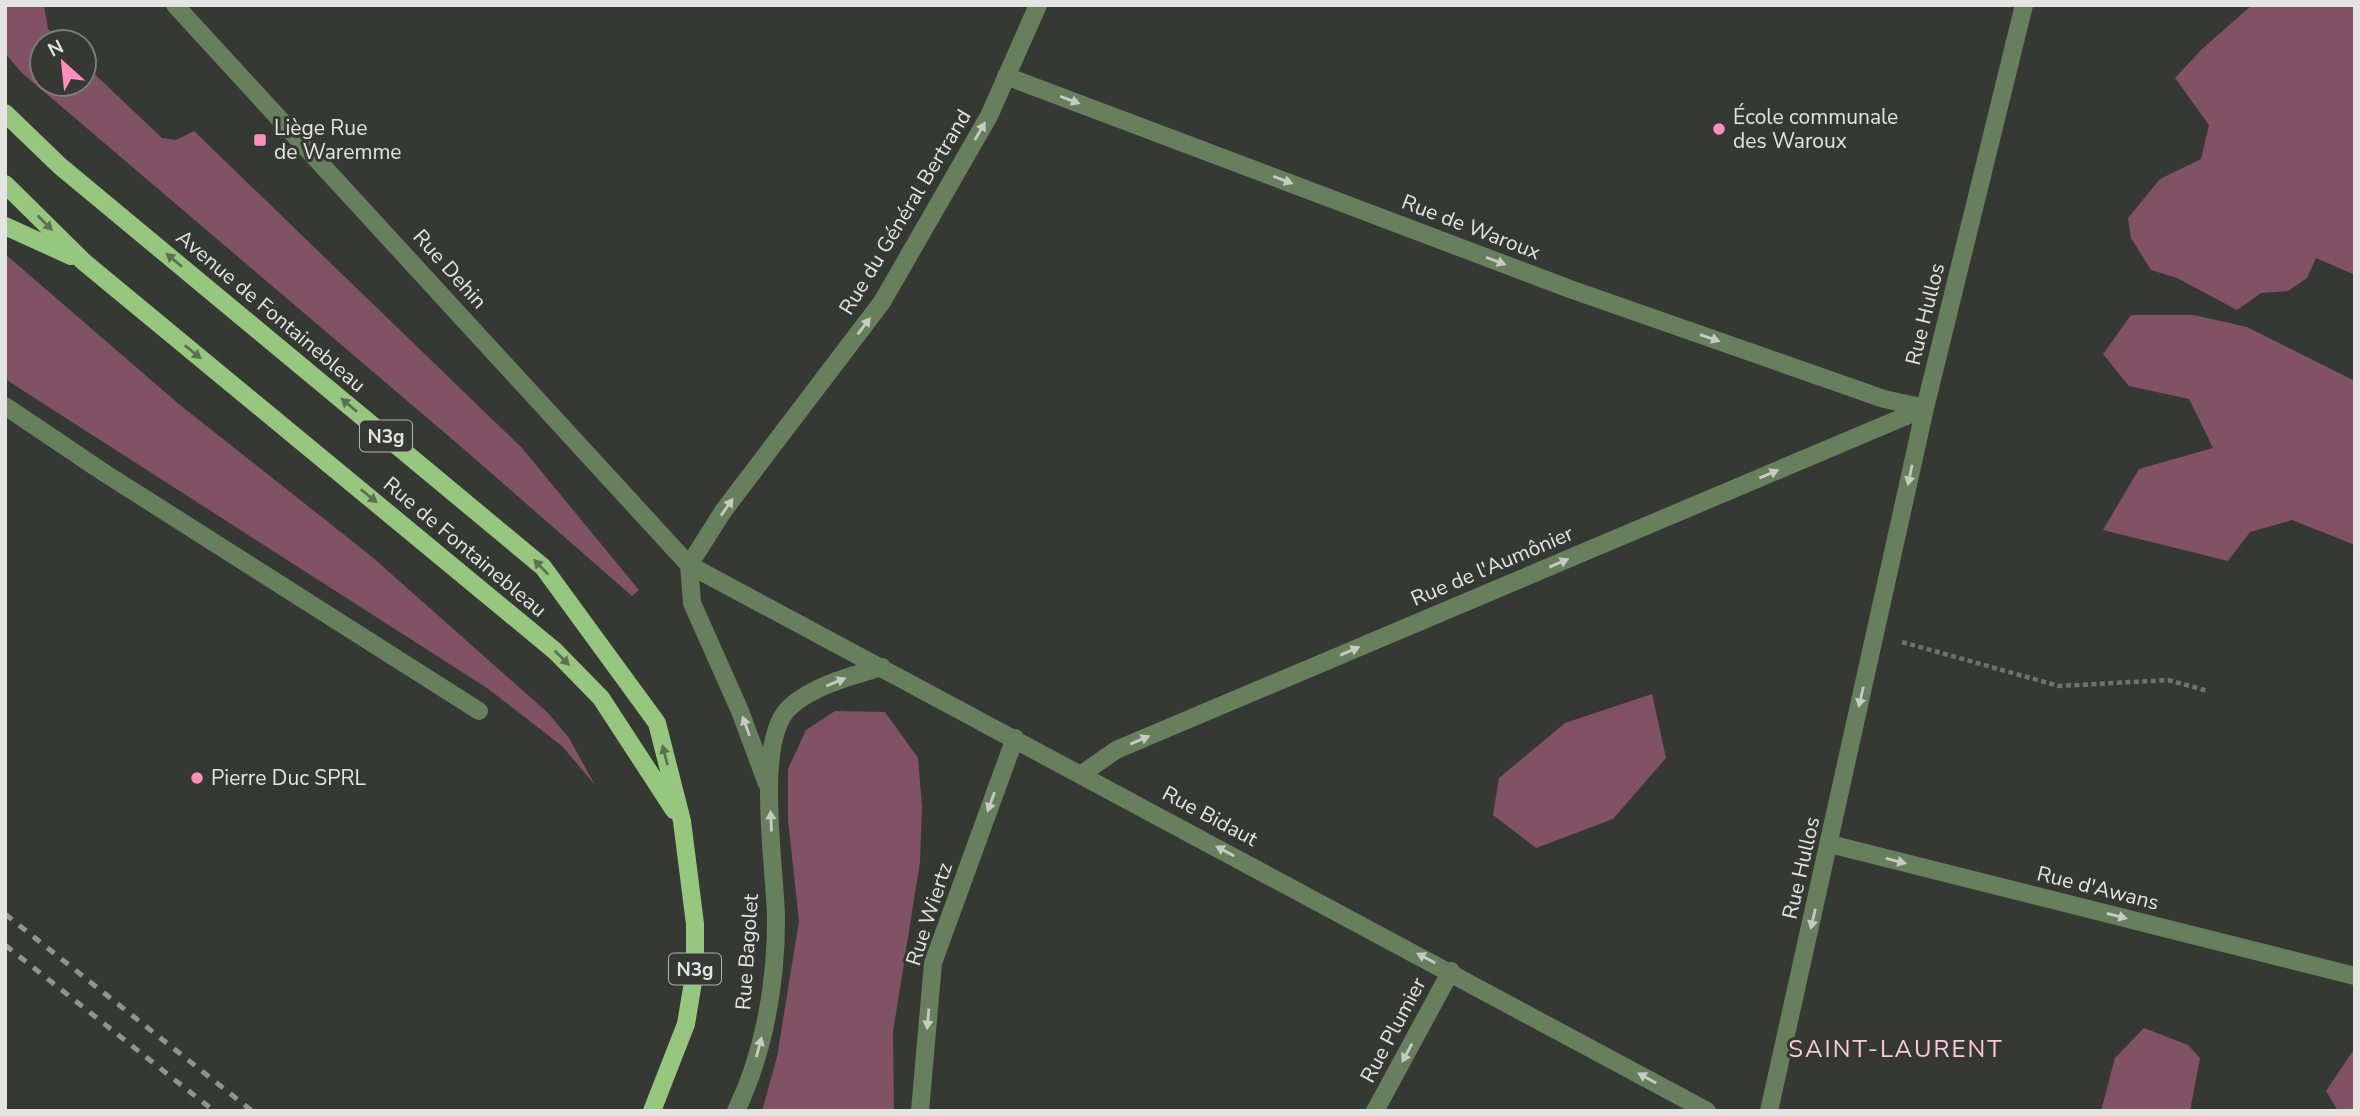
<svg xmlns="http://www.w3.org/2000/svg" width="2360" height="1116" font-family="'Nunito Sans',sans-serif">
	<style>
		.green { fill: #815264 }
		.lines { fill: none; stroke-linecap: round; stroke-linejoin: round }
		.path { stroke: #70726e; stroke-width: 4.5; stroke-dasharray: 5 3.5; stroke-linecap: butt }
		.minor { stroke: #687f5d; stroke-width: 18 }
		.major { stroke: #97c67f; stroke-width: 18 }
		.rail { stroke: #919390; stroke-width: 5; stroke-dasharray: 9 9; stroke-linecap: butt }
		.oneway { fill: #c5ccc2 }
		.oneway2 { fill: #5d7152 }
		.poi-dot { fill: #fe8ebc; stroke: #363834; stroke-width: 2.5 }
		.labels { text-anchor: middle; stroke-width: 6; stroke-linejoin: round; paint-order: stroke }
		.shield { fill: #363834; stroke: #b0b1ae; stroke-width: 2 }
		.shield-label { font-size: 19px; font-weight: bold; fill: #e4e5e3 }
		.poi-label { font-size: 21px; fill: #e4e5e3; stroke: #363834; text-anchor: start }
		.street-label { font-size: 21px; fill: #e4e5e3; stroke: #363834 }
		.quarter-label { font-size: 24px; letter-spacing: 2px; fill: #fac9db; stroke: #363834 }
	</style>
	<rect width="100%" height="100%" fill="#363834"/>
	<!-- green -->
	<path class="green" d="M5,5H44L48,29L62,42H42V84H84V64L162,138L176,140L194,131L522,448L639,590L632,596L459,445L22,73L5,53Z
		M2252,5H2355V275L2316,258L2307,278L2288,291L2261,293L2237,310L2177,278L2151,270L2131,238L2128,218L2160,179L2201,159L2209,125L2175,78L2202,49Z
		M5,254L180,405L371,556L547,712L569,738L595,785L562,746L487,688L5,379Z
		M2131,315H2194L2247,327L2355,381V545L2292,520L2250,532L2228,561L2103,530L2139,469L2213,448L2189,399L2129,386L2103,354Z
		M1652,694L1666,758L1613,819L1536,848L1493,815L1499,778L1565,723Z
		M835,711L885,712L918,758L922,806L920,862L893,1032L894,1111H762L777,1057L799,921L788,820V769L806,730Z
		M2144,1028L2188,1045L2200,1058L2190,1111H2101L2115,1058Z
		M2355,1048V1111H2338L2326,1091Z"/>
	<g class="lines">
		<!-- path -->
		<path class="path" d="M1902,642L2059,686L2168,680L2208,691"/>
		<!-- minor -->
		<path class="minor" d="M175,5L689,565L1707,1111
			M1006,76L1570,289L1884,399L1925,408
			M5,406L103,472L479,711
			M689,565L724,510L882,302L989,116L1038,5
			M689,565L692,603L740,711L767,784
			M1082,774L1116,750L1925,408
			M1830,844L2355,976
			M736,1111C764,1053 776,984 776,920C776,871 753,740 790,707C814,685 852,676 882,667
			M920,1111L933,963L1015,738
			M1375,1111L1451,971
			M1769,1111L1925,408L2024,5"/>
		<!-- major -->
		<path class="major" d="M5,113L60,166L543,567L657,723L682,821L695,924V970L686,1024L652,1111
			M5,184L84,262L555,651L601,698L674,810
			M5,226L71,256"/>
		<!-- rail -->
		<path class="rail" d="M5,914L252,1111
			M5,945L214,1111"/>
	</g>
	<!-- one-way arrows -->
	<defs><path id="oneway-solid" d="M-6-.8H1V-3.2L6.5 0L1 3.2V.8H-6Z" transform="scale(1.75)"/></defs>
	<g class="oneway">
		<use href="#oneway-solid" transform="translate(1070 100) rotate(21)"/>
		<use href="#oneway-solid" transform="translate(980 131) rotate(-60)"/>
		<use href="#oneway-solid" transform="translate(1283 180) rotate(21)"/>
		<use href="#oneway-solid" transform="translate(1496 261) rotate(21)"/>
		<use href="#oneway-solid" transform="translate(864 326) rotate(-53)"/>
		<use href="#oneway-solid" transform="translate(1710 338) rotate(19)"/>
		<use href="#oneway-solid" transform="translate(1769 474) rotate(-23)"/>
		<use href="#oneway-solid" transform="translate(1910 475) rotate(102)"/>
		<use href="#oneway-solid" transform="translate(727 507) rotate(-55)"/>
		<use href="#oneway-solid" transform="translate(1559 563) rotate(-23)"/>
		<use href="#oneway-solid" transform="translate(1350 651) rotate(-23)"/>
		<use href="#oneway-solid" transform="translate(836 682) rotate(-22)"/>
		<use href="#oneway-solid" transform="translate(1861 697) rotate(103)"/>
		<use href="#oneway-solid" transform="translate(746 726) rotate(-110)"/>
		<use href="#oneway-solid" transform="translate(1140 740) rotate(-23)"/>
		<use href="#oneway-solid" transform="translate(991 802) rotate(110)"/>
		<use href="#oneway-solid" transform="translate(771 821) rotate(-93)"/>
		<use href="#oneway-solid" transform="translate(1225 851) rotate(-152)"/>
		<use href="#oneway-solid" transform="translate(1896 861) rotate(14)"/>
		<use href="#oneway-solid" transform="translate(2117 916) rotate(14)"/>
		<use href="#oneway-solid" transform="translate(1813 919) rotate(103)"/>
		<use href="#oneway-solid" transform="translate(1426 958) rotate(-152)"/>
		<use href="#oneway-solid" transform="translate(928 1019) rotate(95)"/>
		<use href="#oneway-solid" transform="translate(759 1047) rotate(-75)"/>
		<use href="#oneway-solid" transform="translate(1407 1053) rotate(118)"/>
		<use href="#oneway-solid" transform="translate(1647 1078) rotate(-151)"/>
	</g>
	<g class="oneway2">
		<use href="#oneway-solid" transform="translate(45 223) rotate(45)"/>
		<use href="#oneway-solid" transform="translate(174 260) rotate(-140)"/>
		<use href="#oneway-solid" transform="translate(193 352) rotate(39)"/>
		<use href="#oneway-solid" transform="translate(349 405) rotate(-140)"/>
		<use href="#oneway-solid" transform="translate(369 496) rotate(39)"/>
		<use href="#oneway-solid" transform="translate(541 567) rotate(-134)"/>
		<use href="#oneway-solid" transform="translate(562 658) rotate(45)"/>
		<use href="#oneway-solid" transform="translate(665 755) rotate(-104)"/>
	</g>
	<!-- markers -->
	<g class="poi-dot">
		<circle cx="1719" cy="129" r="7"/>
		<rect x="253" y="133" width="14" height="14" rx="3.5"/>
		<circle cx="197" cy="778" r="7"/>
	</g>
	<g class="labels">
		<!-- shield labels -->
		<g class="shield">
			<rect x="360" y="420.5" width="52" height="31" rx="5"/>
			<rect x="669" y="953.5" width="52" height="31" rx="5"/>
		</g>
		<g class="shield-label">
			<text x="386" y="443">N3g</text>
			<text x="695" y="976">N3g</text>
		</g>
		<!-- poi labels -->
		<g class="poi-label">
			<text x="1733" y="124">École communale<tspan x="1733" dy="24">des Waroux</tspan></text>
			<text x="274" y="135">Liège Rue<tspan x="274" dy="24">de Waremme</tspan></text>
			<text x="211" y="785">Pierre Duc SPRL</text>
		</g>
		<!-- street labels -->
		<g class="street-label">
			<text transform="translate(905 212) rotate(-59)" y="7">Rue du Général Bertrand</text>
			<text transform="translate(1471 227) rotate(21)" y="7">Rue de Waroux</text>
			<text transform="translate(450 269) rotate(48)" y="7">Rue Dehin</text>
			<text transform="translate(271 311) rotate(40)" y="7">Avenue de Fontainebleau</text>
			<text transform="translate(1925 314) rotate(-76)" y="7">Rue Hullos</text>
			<text transform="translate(465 547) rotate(40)" y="7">Rue de Fontainebleau</text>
			<text transform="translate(1492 566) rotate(-23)" y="7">Rue de l'Aumônier</text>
			<text transform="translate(1210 816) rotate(28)" y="7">Rue Bidaut</text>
			<text transform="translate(1801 868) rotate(-77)" y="7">Rue Hullos</text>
			<text transform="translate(2098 888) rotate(14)" y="7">Rue d'Awans</text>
			<text transform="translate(929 914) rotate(-72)" y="7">Rue Wiertz</text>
			<text transform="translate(747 952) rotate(-86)" y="7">Rue Bagolet</text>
			<text transform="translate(1393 1030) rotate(-62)" y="7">Rue Plumier</text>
		</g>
		<!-- quarter labels -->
		<g class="quarter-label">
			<text x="1896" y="1057">SAINT-LAURENT</text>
		</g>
	</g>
	<!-- border -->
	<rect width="2360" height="1116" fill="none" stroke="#e4e5e3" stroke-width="14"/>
	<!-- north arrow -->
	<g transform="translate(63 63) rotate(333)"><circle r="33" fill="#363834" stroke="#7c7d7a" stroke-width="2"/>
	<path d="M0-5L12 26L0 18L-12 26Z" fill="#fe8ebc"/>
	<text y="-10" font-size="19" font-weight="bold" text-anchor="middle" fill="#e4e5e3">N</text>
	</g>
</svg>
